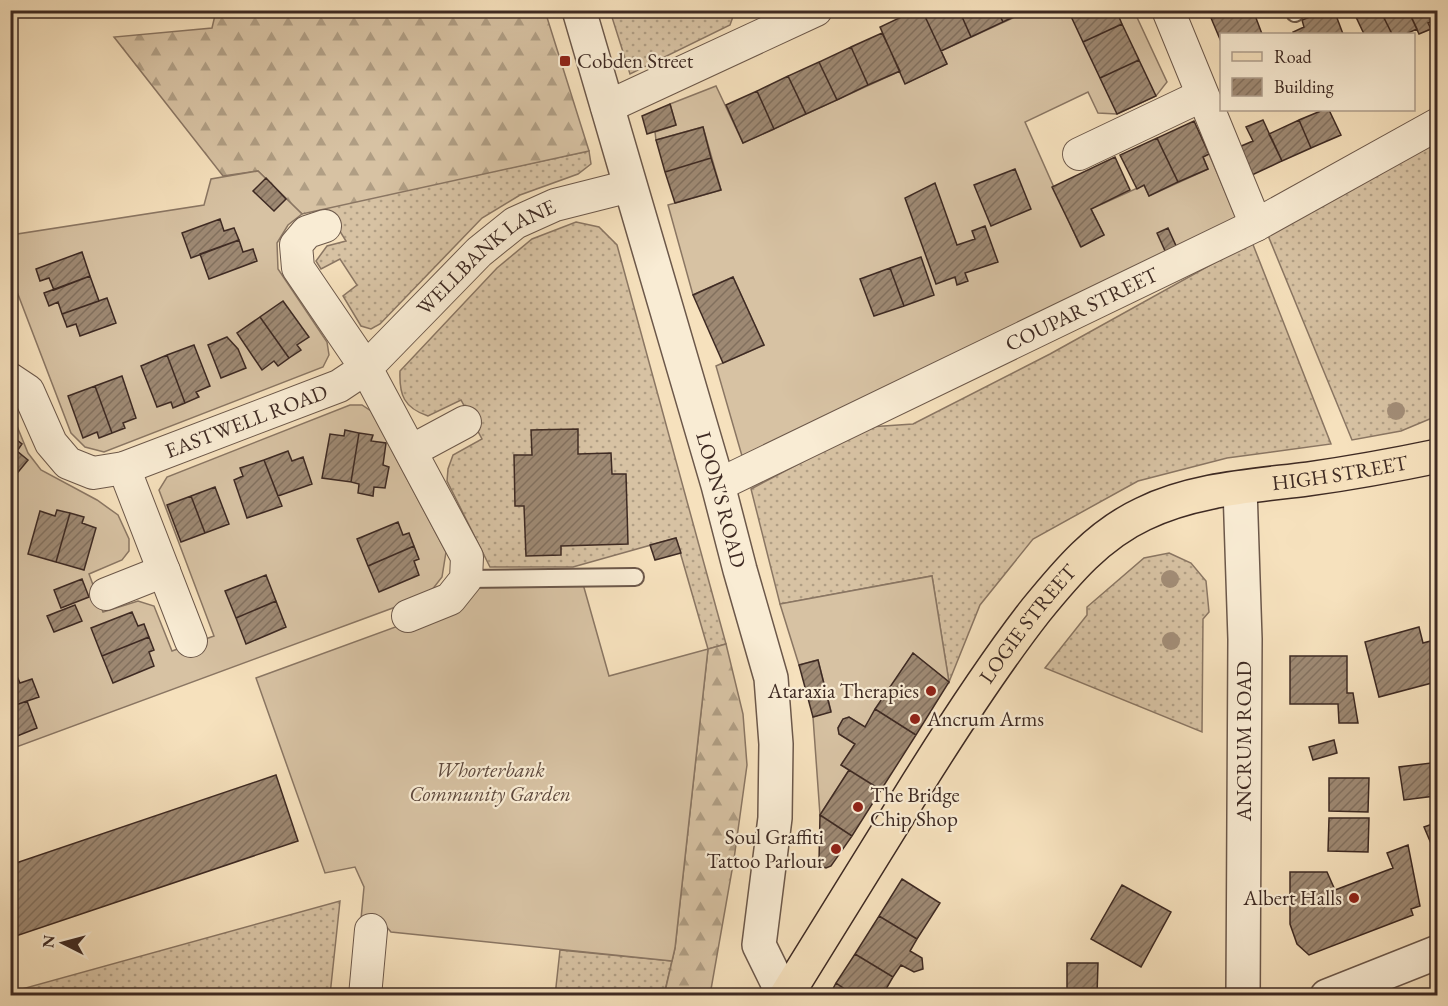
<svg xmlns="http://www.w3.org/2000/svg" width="1448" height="1006" font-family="'EB Garamond',serif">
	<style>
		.grass { fill: url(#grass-dots); stroke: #8a7663; stroke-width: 1.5 }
		.forest { fill: url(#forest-firs); stroke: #8a7663; stroke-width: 1.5 }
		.garden { fill: #d7c2a3; stroke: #8a7663; stroke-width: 1.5 }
		.building { fill: url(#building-hatch); stroke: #3e2a23; stroke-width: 1.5 }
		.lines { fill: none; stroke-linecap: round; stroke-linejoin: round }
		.service-casing { stroke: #6c584a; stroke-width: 20 }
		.minor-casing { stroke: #6c584a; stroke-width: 34 }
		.tertiary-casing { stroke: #6c584a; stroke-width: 36 }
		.primary-casing { stroke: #3e2a23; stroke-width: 36 }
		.service { stroke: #f9ecd4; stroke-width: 16 }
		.minor { stroke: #f9ecd4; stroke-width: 32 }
		.tertiary { stroke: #f9ecd4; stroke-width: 33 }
		.primary { stroke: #f6e1bd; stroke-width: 33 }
		.tree { fill: #a28d77 }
		.poi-dot { fill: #8f2418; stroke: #f9ecd4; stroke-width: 2 }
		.labels { text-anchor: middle; stroke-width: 4.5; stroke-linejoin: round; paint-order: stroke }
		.poi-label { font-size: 21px; fill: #3e2a23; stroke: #f9ecd4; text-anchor: start }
		.street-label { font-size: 21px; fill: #3e2a23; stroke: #f9ecd4 }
		.park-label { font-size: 21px; font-style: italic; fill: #5d483d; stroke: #f9ecd4 }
	</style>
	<defs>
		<pattern id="grass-dots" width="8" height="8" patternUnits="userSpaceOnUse" patternTransform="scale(1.5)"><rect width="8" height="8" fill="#d7c2a3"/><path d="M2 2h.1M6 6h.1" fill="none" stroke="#b09e84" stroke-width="1.8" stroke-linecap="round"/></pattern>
		<pattern id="forest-firs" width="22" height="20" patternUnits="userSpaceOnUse" patternTransform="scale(1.5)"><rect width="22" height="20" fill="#d7c2a3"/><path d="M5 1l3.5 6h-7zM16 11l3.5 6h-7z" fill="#b09e84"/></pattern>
		<pattern id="building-hatch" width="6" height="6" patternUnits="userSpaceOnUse" patternTransform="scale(1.5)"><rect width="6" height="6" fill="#9e8973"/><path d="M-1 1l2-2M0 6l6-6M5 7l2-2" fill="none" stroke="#82705e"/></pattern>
	</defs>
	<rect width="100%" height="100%" fill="#f6e1bd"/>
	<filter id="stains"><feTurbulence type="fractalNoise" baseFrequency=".00333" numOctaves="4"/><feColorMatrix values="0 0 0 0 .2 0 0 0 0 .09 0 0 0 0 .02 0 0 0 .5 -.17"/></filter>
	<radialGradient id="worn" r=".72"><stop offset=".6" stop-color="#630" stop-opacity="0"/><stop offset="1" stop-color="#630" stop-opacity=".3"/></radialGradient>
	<!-- grass -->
	<path class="grass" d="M610,11V10L735,11L730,25L630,74Z
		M1437,141V416L1401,431L1352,440L1267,233Z
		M589,151L591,164L578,174L520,195L482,218L380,324L371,329L361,326L343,296L357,285L340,259L321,269L316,261L327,246L346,241L325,207Z
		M576,222L599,227L617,245L726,644L708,649L676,538L573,567H490L447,481L448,469L453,455L482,439L461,400L428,416C404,408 399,395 400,371L497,268L532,239Z
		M1252,242L1331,444L1227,458L1138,481L1033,539L980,605L949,682L932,576L780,604L751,489L869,427L913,424L1050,354Z
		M1169,553L1191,563L1206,581L1209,612L1203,619L1202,732L1045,668L1087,615V607L1144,558Z
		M340,901L330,995H11V992Z
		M560,950L672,961L664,995L555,996Z"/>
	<!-- forest -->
	<path class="forest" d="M216,11H545L589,151L302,214L258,171L223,176L114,37L212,28Z
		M726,644L743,714L747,765L734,859L710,995L664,996L675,948L708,649Z"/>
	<!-- garden -->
	<path class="garden" d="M1028,11H1134L1167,82L1156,96L1117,114L1098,113L1088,92L1025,122L1080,246L1104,235L1091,209L1144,185L1149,196L1208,169L1203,157L1209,154L1238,222L742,456L716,366L764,345L733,277L693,295L668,205L721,190L703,127L656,140L655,132L676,125L670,104L716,86L743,143L900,71L906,83L947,64L941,51Z
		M258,171L302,214L288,225L277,243L278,269L327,342L329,355L323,367L104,452L85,447L71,433L11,276V235L204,205L211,179Z
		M350,405H362L371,411L446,552L442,577L428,595L11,749L10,409L28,453L41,470L97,500L118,515L129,539V551L122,560L89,574L103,612L138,601L154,606L172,651L214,636L159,490L167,477Z
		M932,576L949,682L913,653L865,727L849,717L843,719L838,728L839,734L855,744L841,765L849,770L820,815L813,717L831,711L818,660L799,665L780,604Z
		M583,584L609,676L708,649L675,948L672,961L391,932L384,924L361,919L364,887L355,867L325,873L256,678L464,602L474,585Z"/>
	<!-- building -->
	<path class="building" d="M916,10H922L947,64L905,84L880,27Z
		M926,10H959L971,37L941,51L923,12Z
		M959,10H997L1003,22L971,37Z
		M997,10H1028L1003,22Z
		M1068,10H1116L1122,24L1083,42Z
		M1230,10H1253L1262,34H1222V44L1211,18Z
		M1328,10H1334L1343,34H1294L1293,32L1304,27L1302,20Z
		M1370,10H1380L1392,34H1364L1356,17Z
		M1380,10H1408L1417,29L1406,34H1392Z
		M1408,10H1436L1438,19L1428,23L1431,29L1419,34Z
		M1122,24L1139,60L1100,78L1083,42Z
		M882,33L900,71L868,85L851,47Z
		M851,47L868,85L837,100L819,62Z
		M1139,60L1156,96L1117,114L1100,78Z
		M819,62L837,100L806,114L788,76Z
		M788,76L806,114L774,129L757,91Z
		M757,91L774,129L743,143L726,105Z
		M670,104L676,125L647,134L642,116Z
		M1323,110H1329L1341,135L1311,148L1299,120Z
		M1263,120L1282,161L1252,175L1239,147L1253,141L1246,127Z
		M1299,120L1311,148L1282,161L1269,134Z
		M1194,121L1209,154L1203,157L1208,169L1178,182L1157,138Z
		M703,127L711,158L665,172L656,140Z
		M1157,138L1178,182L1149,196L1144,185L1137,189L1120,155Z
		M1115,157L1130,190L1091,209L1104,235L1081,247L1052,187Z
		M711,158L721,190L675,203L665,172Z
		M1015,169L1031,209L991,226L974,185Z
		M266,178L286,199L274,211L253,191Z
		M935,183L957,245L975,239L972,231L985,226L998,262L965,273L968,281L957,285L955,277L936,284L905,198Z
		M220,219L224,231L234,228L239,240L191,258L182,233Z
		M1168,228L1177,248L1166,253L1157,233Z
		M239,240L243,252L253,249L257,261L209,279L200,254Z
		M82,252L90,276L54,290L49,278L40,281L36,269Z
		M921,257L934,295L904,306L890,268Z
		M890,268L904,306L874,316L860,279Z
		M90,276L99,301L62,314L58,302L49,306L44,293Z
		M733,277L764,345L723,363L693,295Z
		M107,298L116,323L80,336L76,324L67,327L62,314Z
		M283,301L309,337L297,345L301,350L289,358L260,317Z
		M260,317L289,358L278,366L274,361L262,370L237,333Z
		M227,337L238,349L246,368L221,378L208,345Z
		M194,345L210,386L196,392L199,397L185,403L167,355Z
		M167,355L185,403L173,408L171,402L157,407L141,366Z
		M122,376L136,418L123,423L125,428L112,433L95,386Z
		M95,386L112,433L99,438L97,432L83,438L68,396Z
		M578,429V454L611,453L612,474H626L628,544L561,546V555L526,556L524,506H515L514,455H532L531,430Z
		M345,430L359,433L351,482L322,478L330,434L344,436Z
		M359,433L373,435L371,441L386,443L383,465L389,467L385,488L374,487L373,496L358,493L359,484L351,482Z
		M13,437L22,444L17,451L28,460L10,482V440Z
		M288,451L292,461L303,457L312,484L278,496L264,460Z
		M264,460L282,506L247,518L234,480L243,476L240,468Z
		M215,487L229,524L205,533L191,496Z
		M191,496L205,533L181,542L167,505Z
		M57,510L70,513L56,562L28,554L40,511L55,516Z
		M70,513L84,517L82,523L96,528L84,570L56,562Z
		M398,522L403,535L409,533L414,546L368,566L357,539Z
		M676,538L681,553L655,560L650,545Z
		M414,546L419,559L414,561L419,575L379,592L368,566Z
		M266,575L276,601L236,618L225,591Z
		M82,579L89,597L61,608L54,590Z
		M276,601L286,627L246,644L236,618Z
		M75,605L82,621L54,632L47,616Z
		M132,612L138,626L144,624L149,637L102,656L91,628Z
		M1419,627L1423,643L1438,639V690L1434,691L1432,683L1379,697L1365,642Z
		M149,637L154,650L149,652L154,666L113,683L102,656Z
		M913,653L949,682L916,735L875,709Z
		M1290,656H1347V693H1353L1358,723H1339L1338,704H1290Z
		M818,660L831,712L813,717L799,665Z
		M16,674L20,683L32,679L39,697L10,707V676Z
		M27,701L37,728L10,739V707Z
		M875,709L916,735L881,790L841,765L855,744L839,734L838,728L843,719L849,717L865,727Z
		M1334,740L1337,753L1313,760L1309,747Z
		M1431,763L1435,796L1404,800L1399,767Z
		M849,770L881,790L852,836L820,815Z
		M276,775L298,841L10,938V865Z
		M1329,778H1369L1368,812L1329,811Z
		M820,815L852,836L831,866L826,868L820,866L819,862Z
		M1329,818H1369L1368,852L1328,851Z
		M1438,822V860L1424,827Z
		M1408,845L1420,906L1411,909L1413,915L1309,955L1297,944L1290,924V872H1327L1335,890L1393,868L1387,853Z
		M902,879L940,903L917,939L879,916Z
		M1122,885L1171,912L1141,967L1091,939Z
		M879,916L917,939L910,951L922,958L923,969L914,972L901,965L893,977L855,954Z
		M855,954L893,977L882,996H855L836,983Z
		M1067,963H1098L1097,995H1067Z
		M836,983L855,996H829Z"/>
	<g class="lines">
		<!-- service casing -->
		<g class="service-casing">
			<path id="service" d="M1294,10L1295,13
				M466,579L635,577"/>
		</g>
		<!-- minor casing -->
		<g class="minor-casing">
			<g id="minor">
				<path d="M1168,10L1256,225"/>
				<path d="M607,107L816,10"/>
				<path d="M1079,154L1201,96"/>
				<path id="s1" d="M10,379L28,391L51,443L68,463L93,473L124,468L339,386L366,368L298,268L296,245L307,232L325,226"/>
				<path d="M411,451L465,422"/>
				<path d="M124,468L191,641"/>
				<path id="s2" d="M718,485L1256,225L1438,124"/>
				<path d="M106,594L164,571"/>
				<path id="s3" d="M408,616L450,599L466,579L467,557L366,368L479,252L515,223L555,205L630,186"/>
				<path d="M365,996L371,930"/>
			</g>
		</g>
		<!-- tertiary casing -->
		<g class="tertiary-casing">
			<g id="tertiary">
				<path id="s4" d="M579,10L718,485L740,570L771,678L776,744L775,818L759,945L784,996"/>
				<path d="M1240,488L1245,639L1243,996"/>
				<path d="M1327,996L1438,952"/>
			</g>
		</g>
		<!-- primary casing -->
		<g class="primary-casing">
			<g id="primary">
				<path id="s5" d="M786,996C830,925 874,854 918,783C955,724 993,665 1036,610C1067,572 1098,535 1143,514C1194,489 1253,486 1308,479C1351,473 1395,465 1438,456"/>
			</g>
		</g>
		<!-- service -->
		<use href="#service" class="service"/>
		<!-- minor -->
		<use href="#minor" class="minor"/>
		<!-- tertiary -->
		<use href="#tertiary" class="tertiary"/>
		<!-- primary -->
		<use href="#primary" class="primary"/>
	</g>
	<!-- trees -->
	<g class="tree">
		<circle cx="1396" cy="411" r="9"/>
		<circle cx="1170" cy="579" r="9"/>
		<circle cx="1171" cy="641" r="9"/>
	</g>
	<!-- markers -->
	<g class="poi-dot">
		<rect x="559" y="55" width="12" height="12" rx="3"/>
		<circle cx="931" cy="691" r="6"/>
		<circle cx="915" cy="719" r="6"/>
		<circle cx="858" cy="807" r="6"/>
		<circle cx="836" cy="849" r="6"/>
		<circle cx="1354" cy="898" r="6"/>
	</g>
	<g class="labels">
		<!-- poi labels -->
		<g class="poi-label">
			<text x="577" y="68">Cobden Street</text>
			<text x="919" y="698" text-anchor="end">Ataraxia Therapies</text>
			<text x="927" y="726">Ancrum Arms</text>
			<text x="870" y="802">The Bridge<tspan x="870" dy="24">Chip Shop</tspan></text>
			<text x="824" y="844" text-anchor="end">Soul Graffiti<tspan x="824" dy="24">Tattoo Parlour</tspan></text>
			<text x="1342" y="905" text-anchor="end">Albert Halls</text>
		</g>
		<!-- street labels -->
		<g class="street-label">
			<text dy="7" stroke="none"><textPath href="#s3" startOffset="472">WELLBANK LANE</textPath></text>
			<text dy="7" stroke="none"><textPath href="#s2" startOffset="404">COUPAR STREET</textPath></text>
			<text dy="7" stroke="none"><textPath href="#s1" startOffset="294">EASTWELL ROAD</textPath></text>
			<text dy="7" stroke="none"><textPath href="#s5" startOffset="807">HIGH STREET</textPath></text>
			<text dy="7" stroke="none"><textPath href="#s4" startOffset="510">LOON'S ROAD</textPath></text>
			<text dy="7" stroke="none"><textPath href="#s5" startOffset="444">LOGIE STREET</textPath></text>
			<text transform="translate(1244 741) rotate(-90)" y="7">ANCRUM ROAD</text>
		</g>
		<!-- park labels -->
		<g class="park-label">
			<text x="490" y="777">Whorterbank<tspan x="490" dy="24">Community Garden</tspan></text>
		</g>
	</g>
	<!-- margin -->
	<rect width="1448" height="1006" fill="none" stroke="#f6e1bd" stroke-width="36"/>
	<rect x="12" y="12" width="1424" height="982" fill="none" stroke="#3e2a23" stroke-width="3"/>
	<rect x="18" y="18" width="1412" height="970" fill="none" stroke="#3e2a23" stroke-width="1.5"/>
	<!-- legend -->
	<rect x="1220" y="33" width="195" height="78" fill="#f9ecd4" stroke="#ae9e8d" stroke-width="1.5"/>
	<rect x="1232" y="52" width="30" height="9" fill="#f6e1bd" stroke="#ae9e8d" stroke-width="1.5"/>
	<text x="1274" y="63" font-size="18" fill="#3e2a23">Road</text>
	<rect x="1232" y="78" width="30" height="18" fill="url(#building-hatch)" stroke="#ae9e8d" stroke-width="1.5"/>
	<text x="1274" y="93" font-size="18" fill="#3e2a23">Building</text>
	<!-- north arrow -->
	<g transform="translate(63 943) rotate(276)" stroke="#f9ecd4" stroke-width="4.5" paint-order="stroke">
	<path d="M0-4.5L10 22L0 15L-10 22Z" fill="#3e2a23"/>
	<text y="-9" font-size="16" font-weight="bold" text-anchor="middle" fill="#3e2a23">N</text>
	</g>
	<rect width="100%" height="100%" filter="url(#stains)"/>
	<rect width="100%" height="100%" fill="url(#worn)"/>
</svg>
